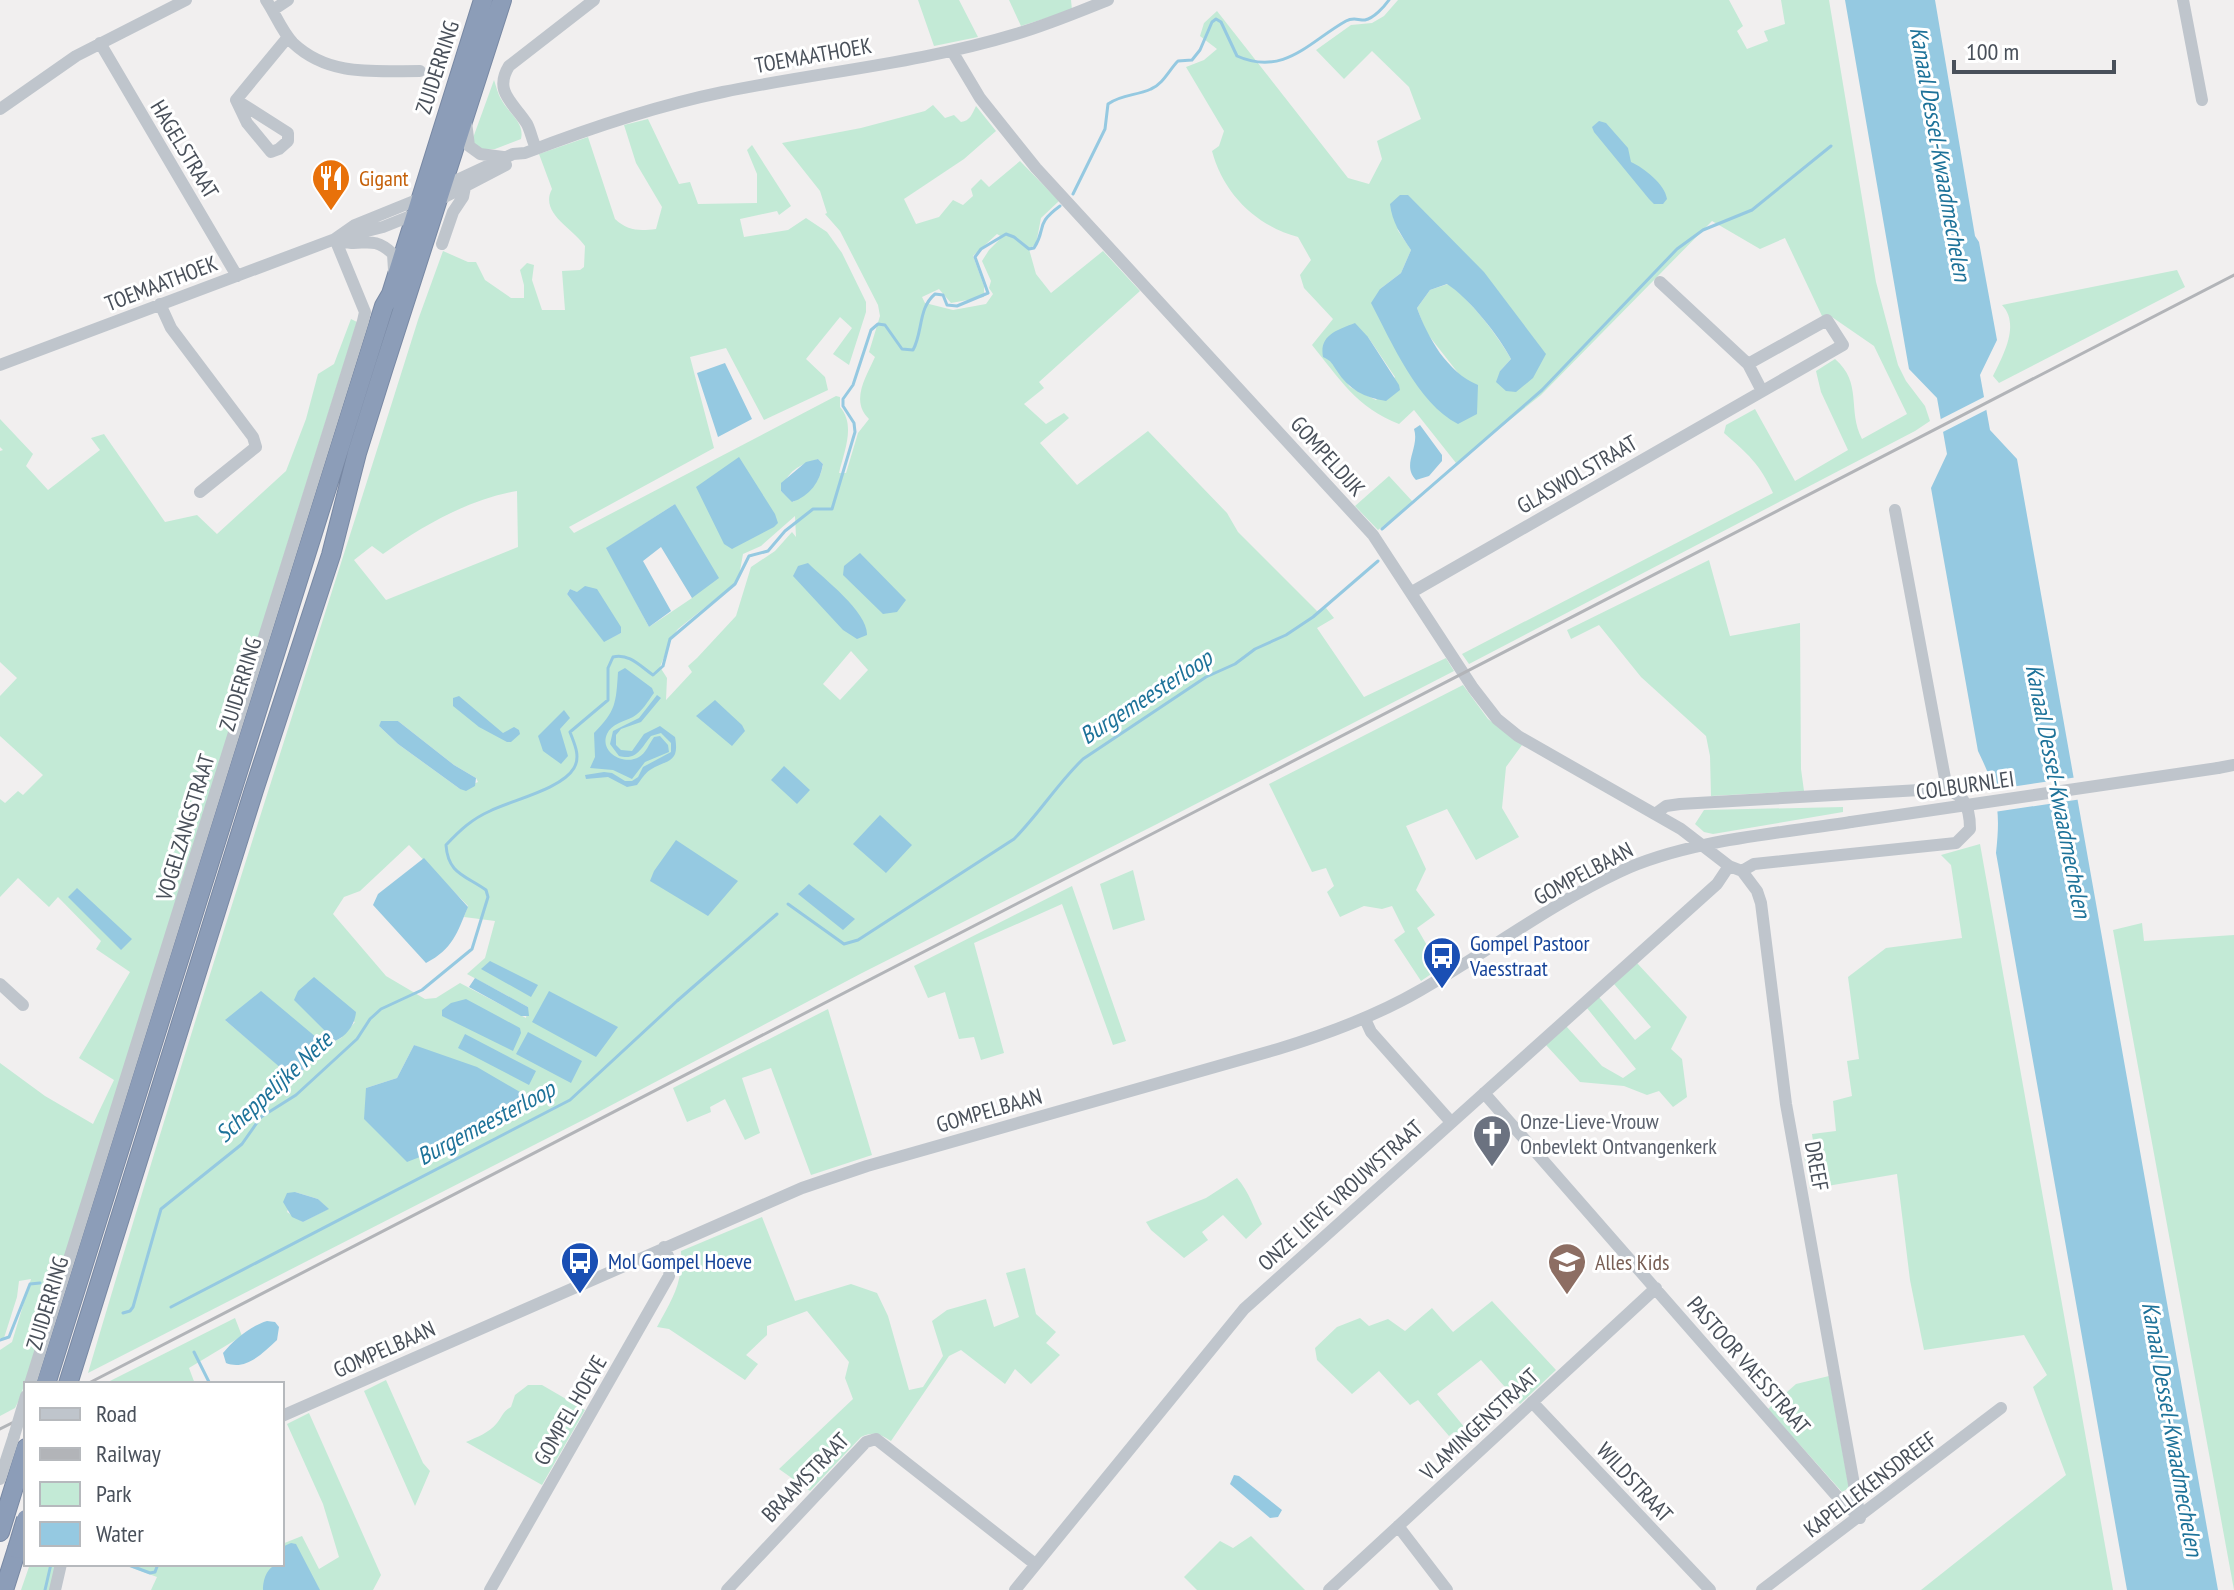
<svg xmlns="http://www.w3.org/2000/svg" width="2234" height="1590" font-family="'PT Sans Narrow',sans-serif">
	<style>
		.green { fill: #c3ead6; fill-rule: evenodd }
		.water { fill: #95c9e1 }
		.pier { fill: #f1efef }
		.lines { fill: none; stroke-linecap: round; stroke-linejoin: round }
		.stream { stroke: #95c9e1; stroke-width: 3 }
		.highway-casing { stroke: #7888a3; stroke-width: 20 }
		.minor { stroke: #bfc5cc; stroke-width: 12 }
		.highway { stroke: #8c9db8; stroke-width: 18 }
		.rail { stroke: #b2b4b8; stroke-width: 3 }
		.highway-bridge-casing { stroke: #7888a3; stroke-width: 20; stroke-linecap: butt }
		.minor-bridge { stroke: #bfc5cc; stroke-width: 12 }
		.highway-bridge { stroke: #8c9db8; stroke-width: 18 }
		.labels { text-anchor: middle; stroke-width: 6; stroke-linejoin: round; paint-order: stroke }
		.street-label { font-size: 22px; fill: #49505a; stroke: #fff }
		.food-label { font-size: 22px; fill: #c56008; stroke: #fff; text-anchor: start }
		.transit-label { font-size: 22px; fill: #164399; stroke: #fff; text-anchor: start }
		.worship-label { font-size: 22px; fill: #5b616d; stroke: #fff; text-anchor: start }
		.education-label { font-size: 22px; fill: #785e54; stroke: #fff; text-anchor: start }
		.water-label { font-size: 24px; font-style: italic; fill: #1d7299; stroke: #fff }
	</style>
	<rect width="100%" height="100%" fill="#f1efef"/>
	<!-- green -->
	<path class="green" d="M918,0H959L978,37L934,46Z
		M1009,0H1071L1072,10L1021,26Z
		M1398,0H1729L1743,26L1737,31L1747,49L1768,41L1764,31L1785,24L1781,0H1829L1876,282L1898,365L1906,381L1925,406L1930,421L1915,431L1469,664L1462,654L1773,493C1760,464 1747,453 1724,433L1726,425L1755,409L1795,481L1848,450L1821,392L1816,371L1835,359C1863,383 1847,410 1862,439L1907,414L1874,346L1829,315L1822,316L1785,238L1760,249L1712,221L1541,395L1456,463L1414,410L1399,424C1357,408 1339,378 1312,345L1333,319L1304,288L1300,275L1311,260L1298,237C1256,226 1223,193 1212,151L1219,146L1224,131L1186,67L1204,60L1217,49L1200,36L1204,23L1217,11L1348,178L1369,184L1382,159L1377,141L1421,119L1409,87L1372,51L1344,79L1316,50L1351,25L1372,23L1384,16ZM1397,229L1545,353L1500,371L1511,359C1498,336 1470,299 1448,284L1430,290L1417,308L1426,332L1462,378L1380,289L1401,273L1411,250ZM1368,337L1395,377L1376,400L1350,387L1331,360Z
		M494,80C496,86 498,94 501,99C508,113 525,122 521,139L495,149L481,150L473,143V138Z
		M933,105L945,118L954,115L961,122C970,121 972,114 976,106L996,131L964,159L904,199L916,224L939,217L953,200L963,205L973,196L971,189L981,179L989,187L1020,161L1059,201L1041,218L1036,244L1029,249L1036,274L1051,293L1103,251L1140,291L1039,382L1044,388L1024,404L1046,424L1064,413L1069,418L1040,443L1077,485L1148,431L1227,513L1238,532L1317,611L1326,608L1334,618L1317,628L1364,697L1446,658L1454,671L1157,824L862,973L587,1118L88,1373C192,1020 308,671 418,320L443,251L468,262H476L485,280L511,298H524V285L520,270L527,263L534,265L532,280L542,310H565L562,271L580,270L584,267L585,246C573,228 539,213 552,189L539,154L588,137L615,219C628,231 639,231 656,229L662,207L636,163L624,125L648,119L679,184L690,182L698,204L757,203V174L747,150L752,145L791,206L779,215L777,211L740,219L744,237L788,230L806,218L827,232L842,253L866,302V312L849,365L833,354L852,328L840,317L806,359L825,377L828,390L764,420L726,348L690,357L714,448L569,527L574,533L836,396L840,397V407C856,425 844,452 839,473H846L858,433L869,419C850,401 866,377 875,357L869,352L880,316L878,305L840,231L825,214L827,213L820,191L782,143L861,128L925,111ZM997,234L1002,237L989,250L982,261L991,281L989,288L993,294L986,304L953,310L925,303L922,297L939,289L951,303L984,297V286L973,256ZM818,459L823,464C820,484 808,491 793,502L781,491C787,471 799,465 818,459ZM517,491L518,547L386,600L354,560L372,546L383,554C424,525 467,500 517,491ZM675,504L692,598L649,627L607,548ZM795,516L796,537L792,532L775,551L751,567L736,616L697,658L688,666L692,672L666,700L667,678L660,667L672,637L678,629L733,585L739,576L743,554L761,546ZM570,589L576,592L621,633L604,641L567,594ZM851,651L868,670L840,700L823,684ZM382,721H398L454,765L476,778L478,782L460,789L398,744L379,726ZM409,845L468,906L464,917L495,921L485,958L467,974L528,1007L526,1018L460,983L436,998L425,999L386,976L333,914L344,897L360,891ZM295,1000L355,1022L341,1038L335,1041ZM225,1020L324,1051L299,1074H289ZM414,1045L531,1099L484,1122L366,1088L397,1078ZM295,1192L318,1199L328,1209L303,1222L287,1212Z
		M2177,270L2185,287L1999,383L1993,376C2002,357 2021,325 2002,305Z
		M351,319L357,322C244,680 135,1040 20,1398L15,1408L0,1416V1350L12,1342L31,1279L19,1281L17,1297L4,1338H0V1063L45,1096L93,1124L114,1080L79,1058L130,972L96,949L101,941L58,897L49,907L18,878L0,897V799L5,803L18,791L23,795L43,775L0,736V696L17,678L0,662V451L3,450L0,447V419L33,454L26,466L48,490L100,450L91,438L104,434L165,522L197,515L217,534L286,471L306,419L318,374L334,364Z
		M1389,476L1413,502L1378,530L1355,506Z
		M1709,560L1730,636L1800,623L1801,769L1804,791L1711,796L1710,756L1706,736L1641,677L1599,625L1571,639L1567,630Z
		M1463,685L1488,719L1522,745L1506,767L1502,808L1519,837L1476,860L1447,809L1406,826L1426,869L1416,890L1435,915L1417,928L1440,968L1421,981L1394,940L1405,932L1392,906L1382,909L1364,906L1340,917L1327,892L1334,886L1326,868L1312,872L1269,784Z
		M1843,807V812L1713,834L1704,832L1695,824L1704,810Z
		M1980,844L2113,1590H1921L2066,1475L2033,1387L2047,1375L2024,1335L1924,1350L1910,1280L1897,1174L1810,1189L1804,1156L1815,1155L1812,1134L1836,1131L1833,1101L1852,1096L1847,1061L1859,1059L1848,977L1886,948L1962,938L1951,865L1941,855Z
		M1133,870L1145,920L1113,930L1100,884Z
		M1072,886L1126,1041L1113,1045L1062,904L974,943L1004,1053L981,1060L974,1037L959,1039L945,992L928,998L914,966Z
		M2142,923L2144,941L2234,935V1590L2113,930Z
		M1637,963L1687,1017L1671,1049L1682,1059L1687,1097L1673,1107L1659,1091L1647,1095L1624,1086L1580,1082L1546,1045L1566,1026L1602,1066L1623,1078L1636,1069L1587,1008L1599,997L1635,1040L1651,1027L1614,984Z
		M828,1009L872,1155L811,1175L771,1068L742,1078L760,1133L745,1140L725,1099L710,1107L711,1112L687,1122L673,1088Z
		M1237,1178C1250,1193 1253,1207 1262,1224L1246,1239L1223,1215L1202,1232L1208,1240L1184,1258L1151,1230L1146,1222L1206,1198Z
		M762,1217L795,1301L851,1284L877,1293L888,1316L909,1390L923,1387L943,1356L932,1321L947,1310L986,1299L994,1327L1019,1317L1006,1273L1025,1268L1036,1314L1056,1332L1046,1343L1060,1355L1031,1384L1015,1369L1005,1384L961,1350L949,1356L891,1441C880,1434 874,1431 861,1437L810,1491L779,1469L853,1399L845,1378L849,1362L807,1311L767,1326V1335L746,1355L758,1364L745,1380L669,1329L657,1327C672,1299 683,1284 681,1251Z
		M1492,1301L1556,1370L1520,1404L1481,1360L1437,1394L1475,1440L1468,1446L1454,1432L1449,1436L1418,1400L1410,1405L1379,1371L1352,1394L1317,1360L1315,1348L1337,1327L1360,1318L1369,1326L1388,1319L1405,1331L1432,1308L1453,1332Z
		M235,1318L242,1336L189,1368L195,1384H104Z
		M1829,1376L1849,1488L1842,1492L1768,1409L1796,1384Z
		M386,1380L423,1463L430,1471L415,1506L364,1391Z
		M528,1385H542L585,1410L542,1485L466,1442C477,1437 489,1433 497,1423C503,1416 502,1412 511,1407L515,1395Z
		M309,1413L381,1575L373,1590H151L157,1577L122,1564H282V1544L302,1536L319,1569L339,1557L323,1504L287,1424Z
		M1251,1536L1305,1590H1197L1184,1577L1220,1541L1233,1548Z
		M30,1564H56L50,1590H21Z"/>
	<!-- water -->
	<path class="water" d="M1845,0H1935L1975,236L1979,242L1997,340L1980,375L1990,430L2017,459L2218,1590H2127L1996,853C2001,809 1997,790 1978,751L1931,488L1947,454L1937,398L1909,369Z
		M1599,121L1606,123L1628,148L1631,162C1644,168 1665,184 1667,199L1663,204H1654L1649,199L1594,132L1592,127Z
		M1400,195H1408L1484,272L1546,354L1533,378L1516,392L1506,391L1496,382L1500,371L1511,359C1499,336 1469,298 1447,284L1430,290L1417,308C1428,338 1447,372 1478,385L1477,414L1458,424C1418,404 1391,341 1371,303L1380,289L1401,273L1411,250C1401,235 1392,222 1390,204Z
		M1355,323L1368,337L1399,385L1400,390L1386,401C1365,398 1348,389 1337,371C1332,364 1332,361 1323,357C1319,335 1337,330 1355,323Z
		M725,363L752,419L718,437L697,373Z
		M1420,425L1442,455V461L1429,476L1416,480C1401,465 1420,448 1414,429Z
		M739,457L775,514L778,523L774,527L732,549L724,544L696,487Z
		M818,459L823,464C820,482 810,496 792,502L781,491V483L806,462Z
		M675,504L719,578L692,598L661,547L643,561L671,611L649,627L606,548Z
		M860,553L906,600L897,612L883,614L843,575L844,566Z
		M808,563C824,579 868,612 867,635L857,639L843,630L793,576L798,566Z
		M585,586L597,589L621,627V633L604,642L567,594L570,589L577,592Z
		M625,668L652,688L654,693C648,701 642,712 633,717C625,721 611,724 607,734C599,752 624,766 639,757C646,753 649,744 654,737L660,736L668,745L669,752L645,762L632,779L613,770L590,768L595,757L594,733C616,711 616,703 618,672Z
		M657,695L661,698L641,722L621,729L616,735V745L621,750L632,751L644,734L660,726L675,737C680,764 667,759 650,770C645,773 641,780 637,785L627,787L608,777L586,779L585,775L604,772L612,773L625,781H632L638,777L643,767L671,752V743L661,733L651,736C641,748 637,761 619,756L610,744L613,731L639,718Z
		M459,696L503,733L514,727L519,730L520,734L511,742H507L479,727L453,706V698Z
		M715,700L742,725L745,731L732,746L696,716Z
		M564,710L570,718L560,729L568,756L561,764L543,751L538,736Z
		M381,721H398L454,765L476,778L475,786L466,791L460,789L398,744L379,726Z
		M784,766L810,790L797,804L771,780Z
		M880,815L912,845L886,873L853,844Z
		M676,840L738,881L708,916L650,881L654,871Z
		M424,858L468,907C457,933 453,949 426,963L373,905L378,894Z
		M809,884L855,919L843,930L798,894Z
		M77,888L132,939L121,950L68,897Z
		M490,961L538,985L531,997L481,969Z
		M314,977L356,1012C355,1024 347,1036 335,1041L294,1000L298,991Z
		M475,978L528,1007L529,1016H521L469,987Z
		M261,991L323,1043L324,1051L299,1074L289,1075L225,1020Z
		M549,991L618,1027L596,1057L532,1022Z
		M466,999L520,1028L521,1033L513,1051L442,1016V1010L451,1003Z
		M528,1032L582,1061L571,1083L516,1054Z
		M465,1034L536,1071L529,1085L458,1048Z
		M414,1045L477,1067L532,1099L484,1122L443,1148L407,1162L364,1119L366,1088L397,1078Z
		M295,1192L318,1199L329,1209L303,1222L292,1217L283,1202L287,1193Z
		M267,1321L275,1322L279,1327L277,1340C263,1353 246,1371 226,1363L223,1353C234,1340 250,1326 267,1321Z
		M1234,1475L1239,1476L1282,1510L1278,1517L1270,1518L1230,1484Z
		M291,1543L296,1544L320,1590H263C263,1578 268,1564 282,1564V1547Z"/>
	<!-- pier -->
	<path class="pier" d="M1988,395L1990,408L1939,434L1937,421Z
		M2078,777L2082,799L1994,812L1991,790Z"/>
	<g class="lines">
		<!-- stream -->
		<path class="stream" d="M1073,194L1105,129L1108,104C1122,94 1136,96 1151,89C1163,84 1169,70 1178,61L1192,60L1200,50L1212,22L1216,19L1221,22L1237,56C1284,77 1310,41 1346,21C1353,17 1357,20 1365,20C1374,18 1384,7 1389,0
			M1382,529L1542,390L1677,249L1703,230L1752,210L1831,146
			M788,904L844,944L858,940L1014,839C1039,814 1057,784 1083,759L1206,677L1235,664L1255,649L1286,635L1313,617L1378,561
			M171,1307L570,1100L677,1001L777,914
			M123,1313L130,1311L133,1307L161,1209L242,1144L261,1117L296,1095L357,1039L370,1019L381,1009L422,990L472,949L488,897L486,890C465,875 448,874 446,845C460,830 472,819 490,811C512,800 562,789 574,768C581,756 574,743 570,732L608,700V668L613,657C629,653 640,666 653,675L663,666L670,639L735,584L749,556L768,551L785,531L813,509H832L855,432L854,423L843,406V399L853,385L871,330L878,324L885,325L902,349L913,350C923,332 918,308 935,294L943,295L947,305L957,306L988,293L975,257L981,249L1006,234L1014,237L1029,249L1034,248C1047,228 1034,225 1060,206
			M0,1340L9,1337L30,1284L40,1283
			M194,1352L210,1384
			M126,1564L150,1573L155,1572L158,1564
			M45,1590L51,1564"/>
		<!-- highway casing -->
		<g class="highway-casing">
			<path id="highway" d="M46,1384L384,306L391,294L483,0
				M68,1384L254,790L331,555L357,453L384,367L502,0
				M0,1532L26,1448
				M4,1590L17,1549"/>
		</g>
		<!-- minor -->
		<path class="minor" d="M266,0C275,13 282,32 293,43C329,77 375,71 420,71
			M2183,0L2202,100
			M273,10L288,0
			M100,43L237,276
			M952,51L980,98L1036,168L1373,535L1473,688L1497,719L1518,736L1681,829L1729,866L1742,871L1757,891L1761,903L1786,1104L1860,1518
			M236,100L288,133V141L279,149L271,152L247,123L236,100L288,37
			M0,109L76,56L186,0
			M466,122L469,146L480,154L503,157
			M536,148C532,140 531,132 527,124C514,103 493,92 509,66L594,0
			M440,188L513,154L525,153C590,128 655,106 723,92C820,72 921,63 1016,34C1047,25 1078,12 1108,0
			M437,201L506,165
			M335,239L355,225L424,197
			M335,239C361,250 370,232 393,254L394,270
			M442,244L453,212L463,197L465,187
			M1660,282L1748,364L1762,391
			M160,304L171,328L253,437L256,447L200,492
			M0,365L335,239L383,227L418,213
			M1895,510L1947,789
			M1412,592L1843,345L1827,320L1748,364
			M2218,768L2234,765
			M1655,814L1666,806L1680,804L1937,789C1963,790 1970,805 1970,829L1956,843L1754,864L1742,871
			M0,984L23,1005
			M1365,1019L1371,1032L1451,1122
			M1484,1093L1835,1494L1860,1518
			M30,1384L363,321L365,312L335,239
			M1532,1402L1710,1590
			M282,1416L802,1188L867,1166L1278,1049C1327,1034 1374,1017 1419,991C1486,953 1549,905 1619,872C1687,840 1776,834 1851,822
			M0,1479L14,1436
			M1398,1526L1447,1590
			M55,1590L61,1564
			M490,1590L669,1276L671,1263L664,1247
			M727,1590L866,1442L876,1439L1035,1564
			M1015,1590L1244,1309L1717,884L1729,866
			M1329,1590L1656,1288
			M1762,1590L2001,1408"/>
		<!-- highway -->
		<use href="#highway" class="highway"/>
		<!-- rail -->
		<path class="rail" d="M87,1384L2234,275
			M0,1429L26,1416"/>
		<!-- highway-bridge casing -->
		<g class="highway-bridge-casing">
			<path id="highway-bridge" d="M17,1549L26,1519"/>
		</g>
		<!-- minor-bridge -->
		<path class="minor-bridge" d="M1851,822L2218,768
			M14,1436L26,1396"/>
		<!-- highway-bridge -->
		<use href="#highway-bridge" class="highway-bridge"/>
	</g>
	<!-- icons -->
	<defs>
		<g id="restaurant-pin" transform="scale(2)"><path d="M0 17L-7.5 6A9.5 9.5 0 1 1 7.5 6Z" fill="#e8710a" stroke="#fff"/><path d="M-5-6h1v4h1v-4h1v4h1v-4h1v5L-1.5 .5V6h-2V.5L-5-1ZM5-6V6H3V1.5H1.5Q1.5-4 5-6Z" fill="#fff"/></g>
		<g id="bus-pin" transform="scale(2)"><path d="M0 17L-7.5 6A9.5 9.5 0 1 1 7.5 6Z" fill="#1a4fb4" stroke="#fff"/><path d="M-5-6H5V4H4V6H2V4H-2V6H-4V4H-5ZM-3.5-4V0h7V-4ZM-3.5 1.2v1.5H-2V1.2ZM2 1.2v1.5H3.5V1.2Z" fill="#fff"/></g>
		<g id="church-pin" transform="scale(2)"><path d="M0 17L-7.5 6A9.5 9.5 0 1 1 7.5 6Z" fill="#6b7280" stroke="#fff"/><path d="M-1.2-6h2.4v3.5h3.3v2.4h-3.3V6h-2.4V-.1h-3.3v-2.4h3.3Z" fill="#fff"/></g>
		<g id="school-pin" transform="scale(2)"><path d="M0 17L-7.5 6A9.5 9.5 0 1 1 7.5 6Z" fill="#8d6e63" stroke="#fff"/><path d="M0-5L7-2L0 1L-7-2ZM-4 1L0 2.5L4 1V4Q0 6-4 4Z" fill="#fff"/></g>
	</defs>
	<g fill-rule="evenodd">
		<use href="#restaurant-pin" x="331" y="178"/>
		<use href="#bus-pin" x="1442" y="956"/>
		<use href="#church-pin" x="1492" y="1134"/>
		<use href="#bus-pin" x="580" y="1261"/>
		<use href="#school-pin" x="1567" y="1262"/>
	</g>
	<g class="labels">
		<!-- street labels -->
		<g class="street-label">
			<text transform="translate(813 55) rotate(-10)" y="8">TOEMAATHOEK</text>
			<text transform="translate(437 67) rotate(-72)" y="8">ZUIDERRING</text>
			<text transform="translate(185 149) rotate(59)" y="8">HAGELSTRAAT</text>
			<text transform="translate(161 283) rotate(-21)" y="8">TOEMAATHOEK</text>
			<text transform="translate(1328 456) rotate(48)" y="8">GOMPELDIJK</text>
			<text transform="translate(1577 474) rotate(-30)" y="8">GLASWOLSTRAAT</text>
			<text transform="translate(240 684) rotate(-73)" y="8">ZUIDERRING</text>
			<text transform="translate(1965 785) rotate(-8)" y="8">COLBURNLEI</text>
			<text transform="translate(185 827) rotate(-73)" y="8">VOGELZANGSTRAAT</text>
			<text transform="translate(1583 873) rotate(-28)" y="8">GOMPELBAAN</text>
			<text transform="translate(989 1110) rotate(-16)" y="8">GOMPELBAAN</text>
			<text transform="translate(1817 1166) rotate(80)" y="8">DREEF</text>
			<text transform="translate(1340 1195) rotate(-42)" y="8">ONZE LIEVE VROUWSTRAAT</text>
			<text transform="translate(47 1303) rotate(-73)" y="8">ZUIDERRING</text>
			<text transform="translate(384 1349) rotate(-24)" y="8">GOMPELBAAN</text>
			<text transform="translate(1749 1365) rotate(49)" y="8">PASTOOR VAESSTRAAT</text>
			<text transform="translate(570 1410) rotate(-60)" y="8">GOMPEL HOEVE</text>
			<text transform="translate(1479 1424) rotate(-43)" y="8">VLAMINGENSTRAAT</text>
			<text transform="translate(805 1477) rotate(-46)" y="8">BRAAMSTRAAT</text>
			<text transform="translate(1635 1482) rotate(47)" y="8">WILDSTRAAT</text>
			<text transform="translate(1870 1484) rotate(-37)" y="8">KAPELLEKENSDREEF</text>
		</g>
		<!-- food labels -->
		<g class="food-label">
			<text x="359" y="186">Gigant</text>
		</g>
		<!-- transit labels -->
		<g class="transit-label">
			<text x="1470" y="951">Gompel Pastoor<tspan x="1470" dy="25">Vaesstraat</tspan></text>
			<text x="608" y="1269">Mol Gompel Hoeve</text>
		</g>
		<!-- worship labels -->
		<g class="worship-label">
			<text x="1520" y="1129">Onze-Lieve-Vrouw<tspan x="1520" dy="25">Onbevlekt Ontvangenkerk</tspan></text>
		</g>
		<!-- education labels -->
		<g class="education-label">
			<text x="1595" y="1270">Alles Kids</text>
		</g>
		<!-- water labels -->
		<g class="water-label">
			<text transform="translate(1940 154) rotate(80)" y="8">Kanaal Dessel-Kwaadmechelen</text>
			<text transform="translate(1146 697) rotate(-33)" y="8">Burgemeesterloop</text>
			<text transform="translate(2058 791) rotate(79)" y="8">Kanaal Dessel-Kwaadmechelen</text>
			<text transform="translate(274 1087) rotate(-43)" y="8">Scheppelijke Nete</text>
			<text transform="translate(486 1123) rotate(-28)" y="8">Burgemeesterloop</text>
			<text transform="translate(2172 1429) rotate(80)" y="8">Kanaal Dessel-Kwaadmechelen</text>
		</g>
	</g>
	<!-- legend -->
	<rect x="24" y="1382" width="260" height="184" fill="#ffffff" stroke="#b6b9bd" stroke-width="2"/>
	<rect x="40" y="1408" width="40" height="12" fill="#bfc5cc" stroke="#b6b9bd" stroke-width="2"/>
	<text x="96" y="1422" font-size="24" fill="#49505a">Road</text>
	<rect x="40" y="1448" width="40" height="12" fill="#b2b4b8" stroke="#b6b9bd" stroke-width="2"/>
	<text x="96" y="1462" font-size="24" fill="#49505a">Railway</text>
	<rect x="40" y="1482" width="40" height="24" fill="#c3ead6" stroke="#b6b9bd" stroke-width="2"/>
	<text x="96" y="1502" font-size="24" fill="#49505a">Park</text>
	<rect x="40" y="1522" width="40" height="24" fill="#95c9e1" stroke="#b6b9bd" stroke-width="2"/>
	<text x="96" y="1542" font-size="24" fill="#49505a">Water</text>
	<!-- scale -->
	<path d="M1954 60v12h160v-12" fill="none" stroke="#49505a" stroke-width="4"/>
	<text x="1966" y="60" font-size="24" fill="#49505a" stroke="#ffffff" stroke-width="6" paint-order="stroke">100 m</text>
</svg>
